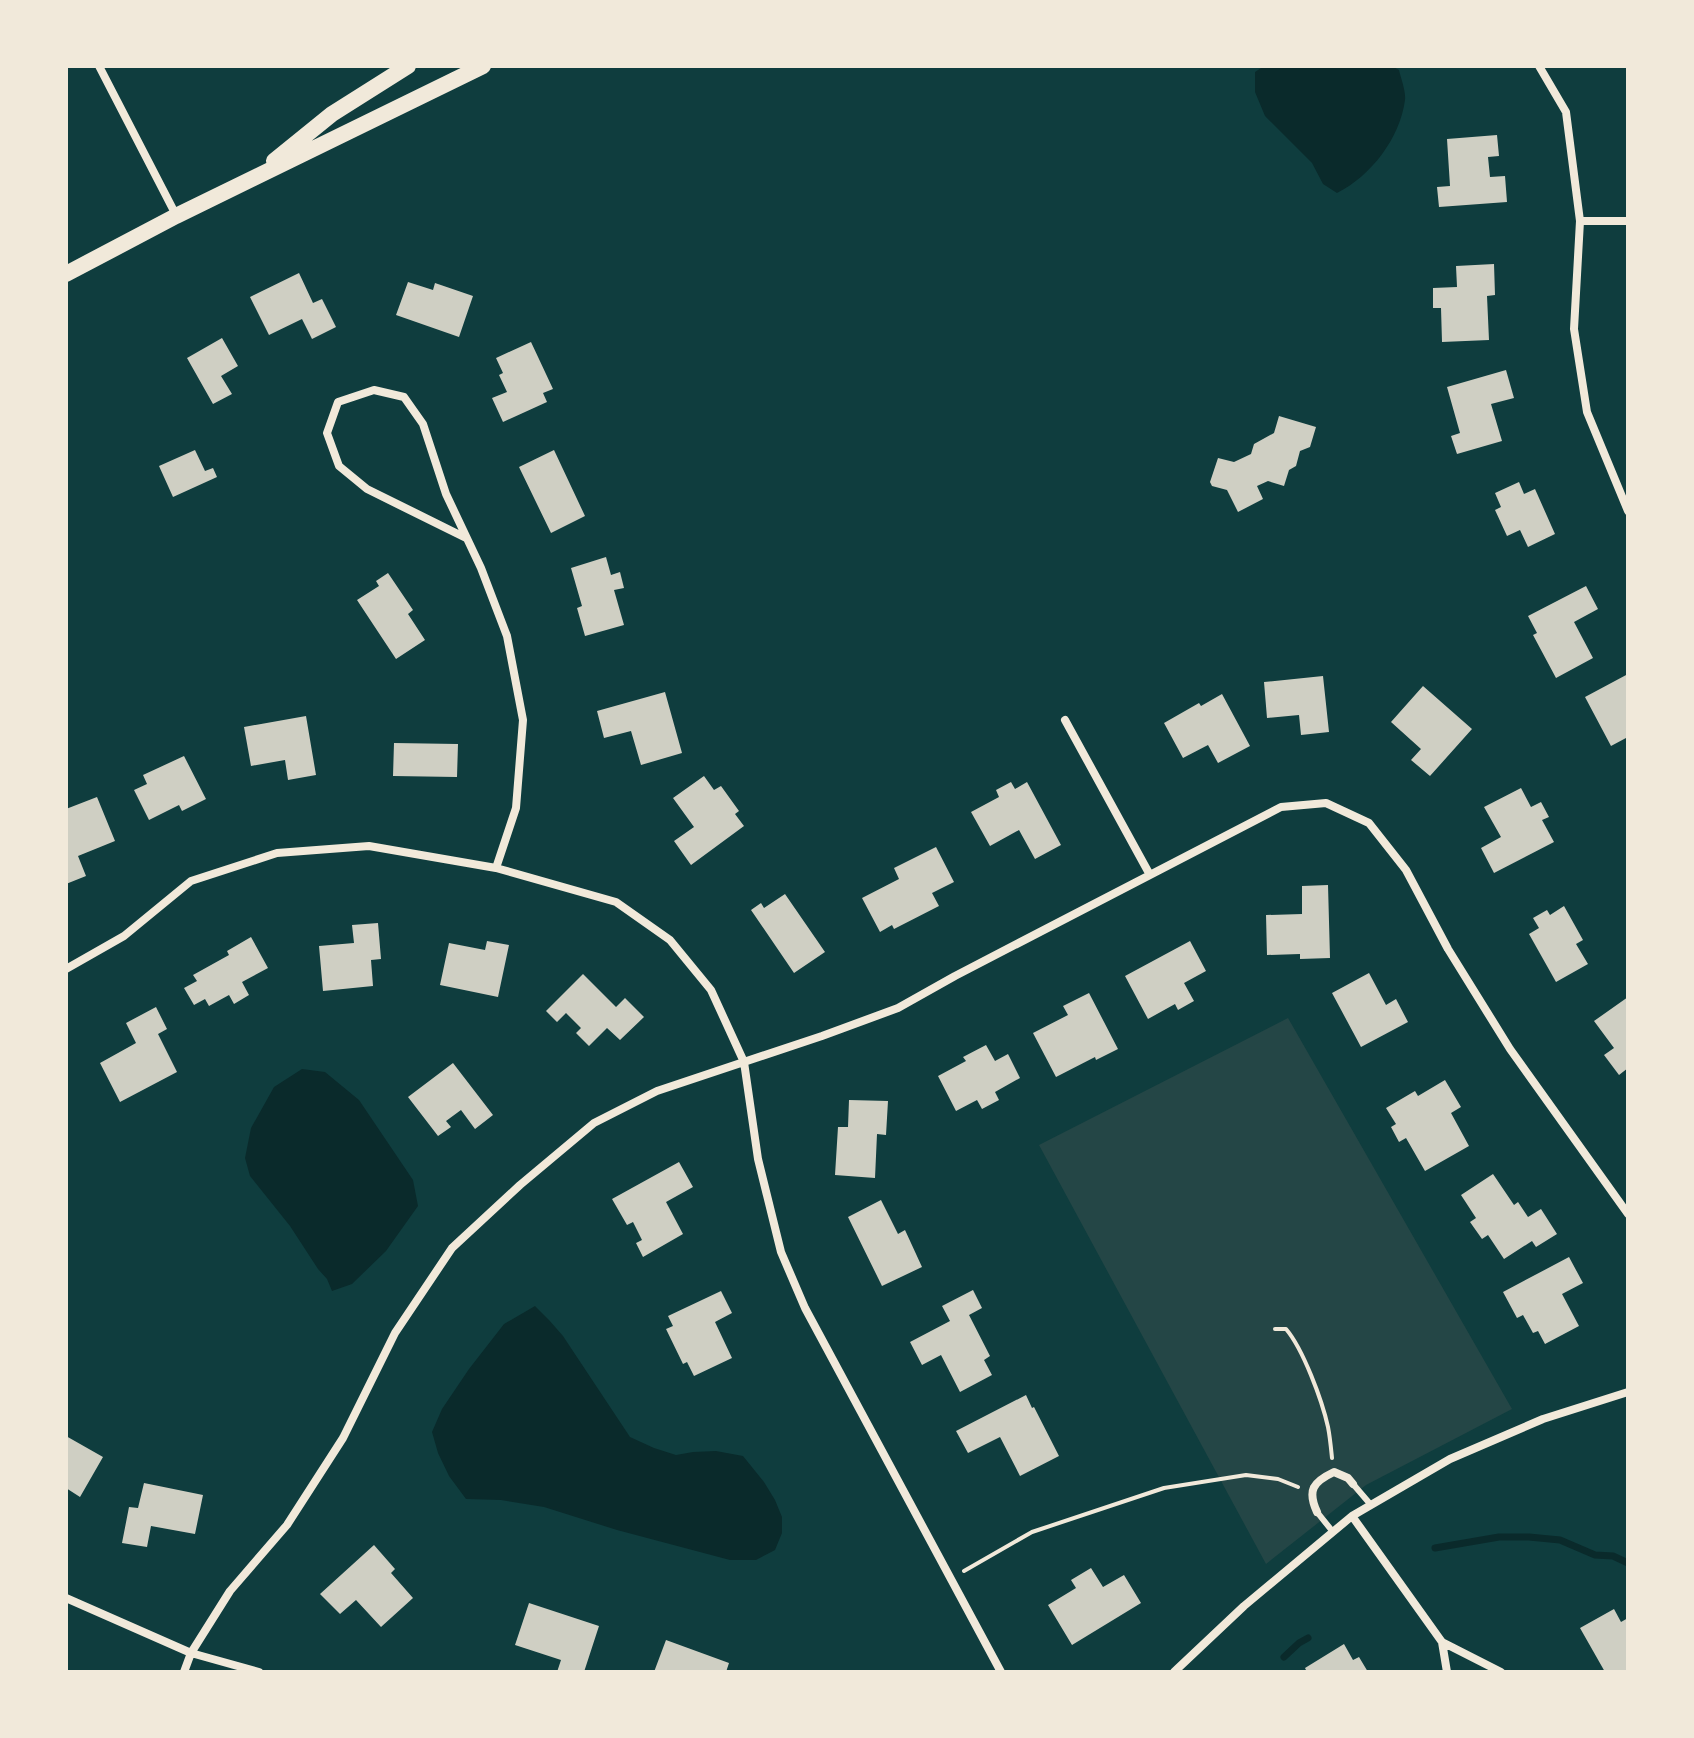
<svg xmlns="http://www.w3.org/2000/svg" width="1694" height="1738" font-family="Georgia,serif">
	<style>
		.green { fill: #244646 }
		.water { fill: #0a2a2b }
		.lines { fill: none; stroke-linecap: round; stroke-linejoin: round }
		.stream { stroke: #0a2a2b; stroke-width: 7 }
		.building { fill: #cfcfc3 }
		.path { stroke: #f1e9da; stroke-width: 4 }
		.service { stroke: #f1e9da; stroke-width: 6 }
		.minor { stroke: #f1e9da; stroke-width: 8 }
		.secondary { stroke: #f1e9da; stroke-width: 16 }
	</style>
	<rect width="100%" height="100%" fill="#0f3d3e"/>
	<!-- green -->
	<path class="green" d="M1288,1018L1512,1409L1366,1485L1266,1564L1039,1145Z"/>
	<!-- water -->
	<path class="water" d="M1264,66H1392L1399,70C1401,79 1406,91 1405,100C1400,138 1371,176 1337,193L1323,184L1312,163L1265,116L1255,92V72Z
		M302,1069L325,1072L359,1100L413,1180L418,1206L386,1251L352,1284L332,1291L327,1279L318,1269L290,1226L250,1176L245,1158L251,1128L274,1087Z
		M535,1306L549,1320L563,1336L630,1437L654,1448L676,1455L693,1452L716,1451L743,1456L764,1482L775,1500L782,1517V1533L775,1550L756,1560H730L617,1530L544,1507L501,1500L466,1499L449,1476L438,1453L432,1432L442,1409L469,1369L504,1324Z"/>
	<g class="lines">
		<!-- stream -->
		<path class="stream" d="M1435,1548L1499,1537H1529L1560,1540L1595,1555L1613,1556L1628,1563
			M1284,1657L1299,1643L1308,1638"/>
	</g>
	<!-- building -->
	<path class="building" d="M1497,135L1499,156L1488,157L1490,177L1505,176L1507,202L1439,207L1437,187L1450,186L1447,139Z
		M1494,264L1495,295L1487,296L1489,340L1442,342L1441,308H1433V288L1457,287L1456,266Z
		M299,273L313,303L322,299L336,327L312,339L302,319L269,335L250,297Z
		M408,282L433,290L435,283L473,296L459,337L396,315Z
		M222,338L238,366L221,376L232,394L213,404L187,358Z
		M531,342L553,389L543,393L547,402L503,422L492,398L507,392L499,375L503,373L496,358Z
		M1506,370L1514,398L1491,404L1502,441L1457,454L1451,436L1460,433L1447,387Z
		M1279,416L1316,427L1310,447L1300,451L1296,466L1289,470L1284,486L1268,481L1257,486L1263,499L1238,512L1227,490L1212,486L1210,482L1218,458L1234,462L1251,454L1254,444L1274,433Z
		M195,450L205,471L213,468L217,477L173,497L159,466Z
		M554,450L585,516L551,533L519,467Z
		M1519,482L1524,494L1535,489L1555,534L1528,547L1520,530L1507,536L1495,510L1501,507L1495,493Z
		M606,557L611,575L620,572L624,588L614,590L624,625L585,636L577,608L582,606L571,568Z
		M388,573L413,610L408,614L425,640L396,659L357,600L379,586L376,581Z
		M1586,586L1598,609L1574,622L1593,658L1556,678L1533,635L1537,633L1528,616Z
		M1628,674V743L1626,738L1611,746L1585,697Z
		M1323,676L1329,732L1301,735L1299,715L1267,718L1264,682Z
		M1423,686L1472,729L1430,776L1411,760L1421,749L1391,722Z
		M665,692L682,753L641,765L631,731L604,738L597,711Z
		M1222,694L1250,746L1218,763L1208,745L1183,758L1164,723L1199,703L1201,706Z
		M306,716L316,775L288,780L285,760L251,766L244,727Z
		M394,743L458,744L457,777L393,776Z
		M184,756L206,799L182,811L179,805L149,820L134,790L147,784L143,775Z
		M704,776L714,790L721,786L739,811L735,814L744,826L691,865L674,841L694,827L673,798Z
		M1011,782L1015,789L1027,782L1061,845L1035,859L1019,830L990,846L971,812L999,797L996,790Z
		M1521,788L1531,807L1541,802L1549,817L1542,820L1554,842L1494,873L1481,848L1501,837L1484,807Z
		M97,797L115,841L78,856L86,876L66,884V809Z
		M936,847L954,882L932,893L939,906L894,929L892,925L880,932L862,898L899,879L894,868Z
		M1328,885L1330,958L1300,959V954L1267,955L1266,915L1302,914V886Z
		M785,894L825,952L794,973L751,910L761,903L764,908Z
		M1564,906L1583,940L1576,944L1588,964L1556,982L1529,934L1539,928L1533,918L1547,910L1550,915Z
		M378,923L381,959L371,960L373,986L323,991L319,946L354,943L352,925Z
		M251,937L268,968L242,982L249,995L234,1004L229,995L209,1006L205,999L194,1005L184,988L197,981L193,975L229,955L227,951Z
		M487,941L509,945L498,997L440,985L449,943L485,950Z
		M1190,941L1206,971L1184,983L1194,1001L1178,1010L1175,1004L1148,1019L1125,976Z
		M1369,973L1386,1005L1396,999L1408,1022L1361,1047L1332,993Z
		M583,974L616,1007L625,998L644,1017L620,1040L607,1028L589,1046L576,1033L581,1028L566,1013L557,1022L546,1011Z
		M1089,993L1118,1049L1096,1060L1095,1057L1056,1077L1033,1033L1068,1015L1063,1006Z
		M1628,997V1068L1619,1075L1604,1055L1614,1048L1594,1021Z
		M156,1007L167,1029L158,1034L177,1072L120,1102L100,1063L136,1043L126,1023Z
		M986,1045L995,1061L1008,1054L1020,1078L995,1092L999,1100L982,1109L977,1100L956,1111L938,1076L966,1061L963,1057Z
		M453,1063L493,1115L475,1129L461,1110L446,1121L451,1127L438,1136L408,1097Z
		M1445,1080L1461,1107L1451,1113L1469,1146L1425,1171L1406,1138L1399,1142L1391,1127L1396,1124L1386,1108L1415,1091L1418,1096Z
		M849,1100L888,1101L886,1135L877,1134L875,1178L835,1175L838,1127H848Z
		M679,1162L693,1187L666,1202L683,1234L643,1257L636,1243L642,1240L633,1222L627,1225L612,1199Z
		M1493,1174L1514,1205L1518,1202L1528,1217L1541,1209L1557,1234L1536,1247L1532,1241L1504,1259L1488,1235L1482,1239L1470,1222L1476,1218L1461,1195Z
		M881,1200L898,1234L905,1230L922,1267L882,1286L848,1217Z
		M1569,1257L1583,1283L1562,1294L1579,1326L1545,1344L1538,1331L1533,1333L1523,1315L1517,1318L1503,1292Z
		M973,1290L982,1308L969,1315L990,1356L984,1360L992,1375L960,1392L941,1355L922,1365L910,1342L950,1321L942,1306Z
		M721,1291L732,1313L715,1322L732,1358L694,1376L687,1362L683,1364L666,1329L673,1326L668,1316Z
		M1026,1395L1032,1408L1034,1407L1059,1456L1020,1476L1000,1437L968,1453L956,1431Z
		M66,1436L103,1457L80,1497L66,1488Z
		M144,1483L203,1495L195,1534L151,1526L147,1547L122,1543L129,1507L138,1508Z
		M374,1545L395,1569L391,1573L413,1598L381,1627L356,1600L340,1614L320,1594Z
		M1091,1568L1103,1587L1124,1575L1141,1603L1072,1645L1048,1605L1076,1588L1071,1580Z
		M529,1603L599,1626L584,1672H557L561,1660L515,1645Z
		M1614,1609L1621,1622L1628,1618V1672H1605L1580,1628Z
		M666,1640L729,1663L726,1672H654Z
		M1344,1644L1353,1660L1359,1657L1368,1672H1307L1305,1668Z"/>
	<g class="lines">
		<!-- path -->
		<path class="path" d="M1275,1329H1286C1303,1349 1322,1400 1328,1427C1330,1437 1331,1448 1332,1458
			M964,1571L1032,1532L1164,1488L1246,1475L1278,1479L1298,1487"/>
		<!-- service -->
		<path class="service" d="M1353,1484L1371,1505
			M1317,1512L1333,1532"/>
		<!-- minor -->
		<path class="minor" d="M99,66L176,215
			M1539,66L1566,112L1580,221L1574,329L1587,412L1628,511
			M1580,221H1628
			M466,538L367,489L339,466L327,433L338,402L374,390L404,397L423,424L446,494L481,568L507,636L523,720L516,808L496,868
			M1065,720L1150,875
			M66,969L124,936L191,881L277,853L369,846L496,868L616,902L670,940L711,990L744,1062L758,1159L781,1252L805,1308L1001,1672
			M1317,1512C1307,1490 1313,1482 1334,1472L1348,1478L1353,1484
			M1352,1516L1442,1642L1501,1672
			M66,1598L191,1653L259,1672
			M1442,1642L1447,1672
			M184,1672L191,1653L230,1591L287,1525L343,1438L395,1333L452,1248L520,1185L594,1123L657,1091L822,1036L898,1008L955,976L1281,807L1326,803L1369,823L1406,870L1448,949L1510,1049L1628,1214
			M1174,1672L1244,1606L1352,1516L1450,1459L1543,1419L1628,1392"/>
		<!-- secondary -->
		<path class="secondary" d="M274,161L332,114L408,66
			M66,274L176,216L483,66"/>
	</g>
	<!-- border -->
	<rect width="1694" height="1738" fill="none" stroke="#f1e9da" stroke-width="136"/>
</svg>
